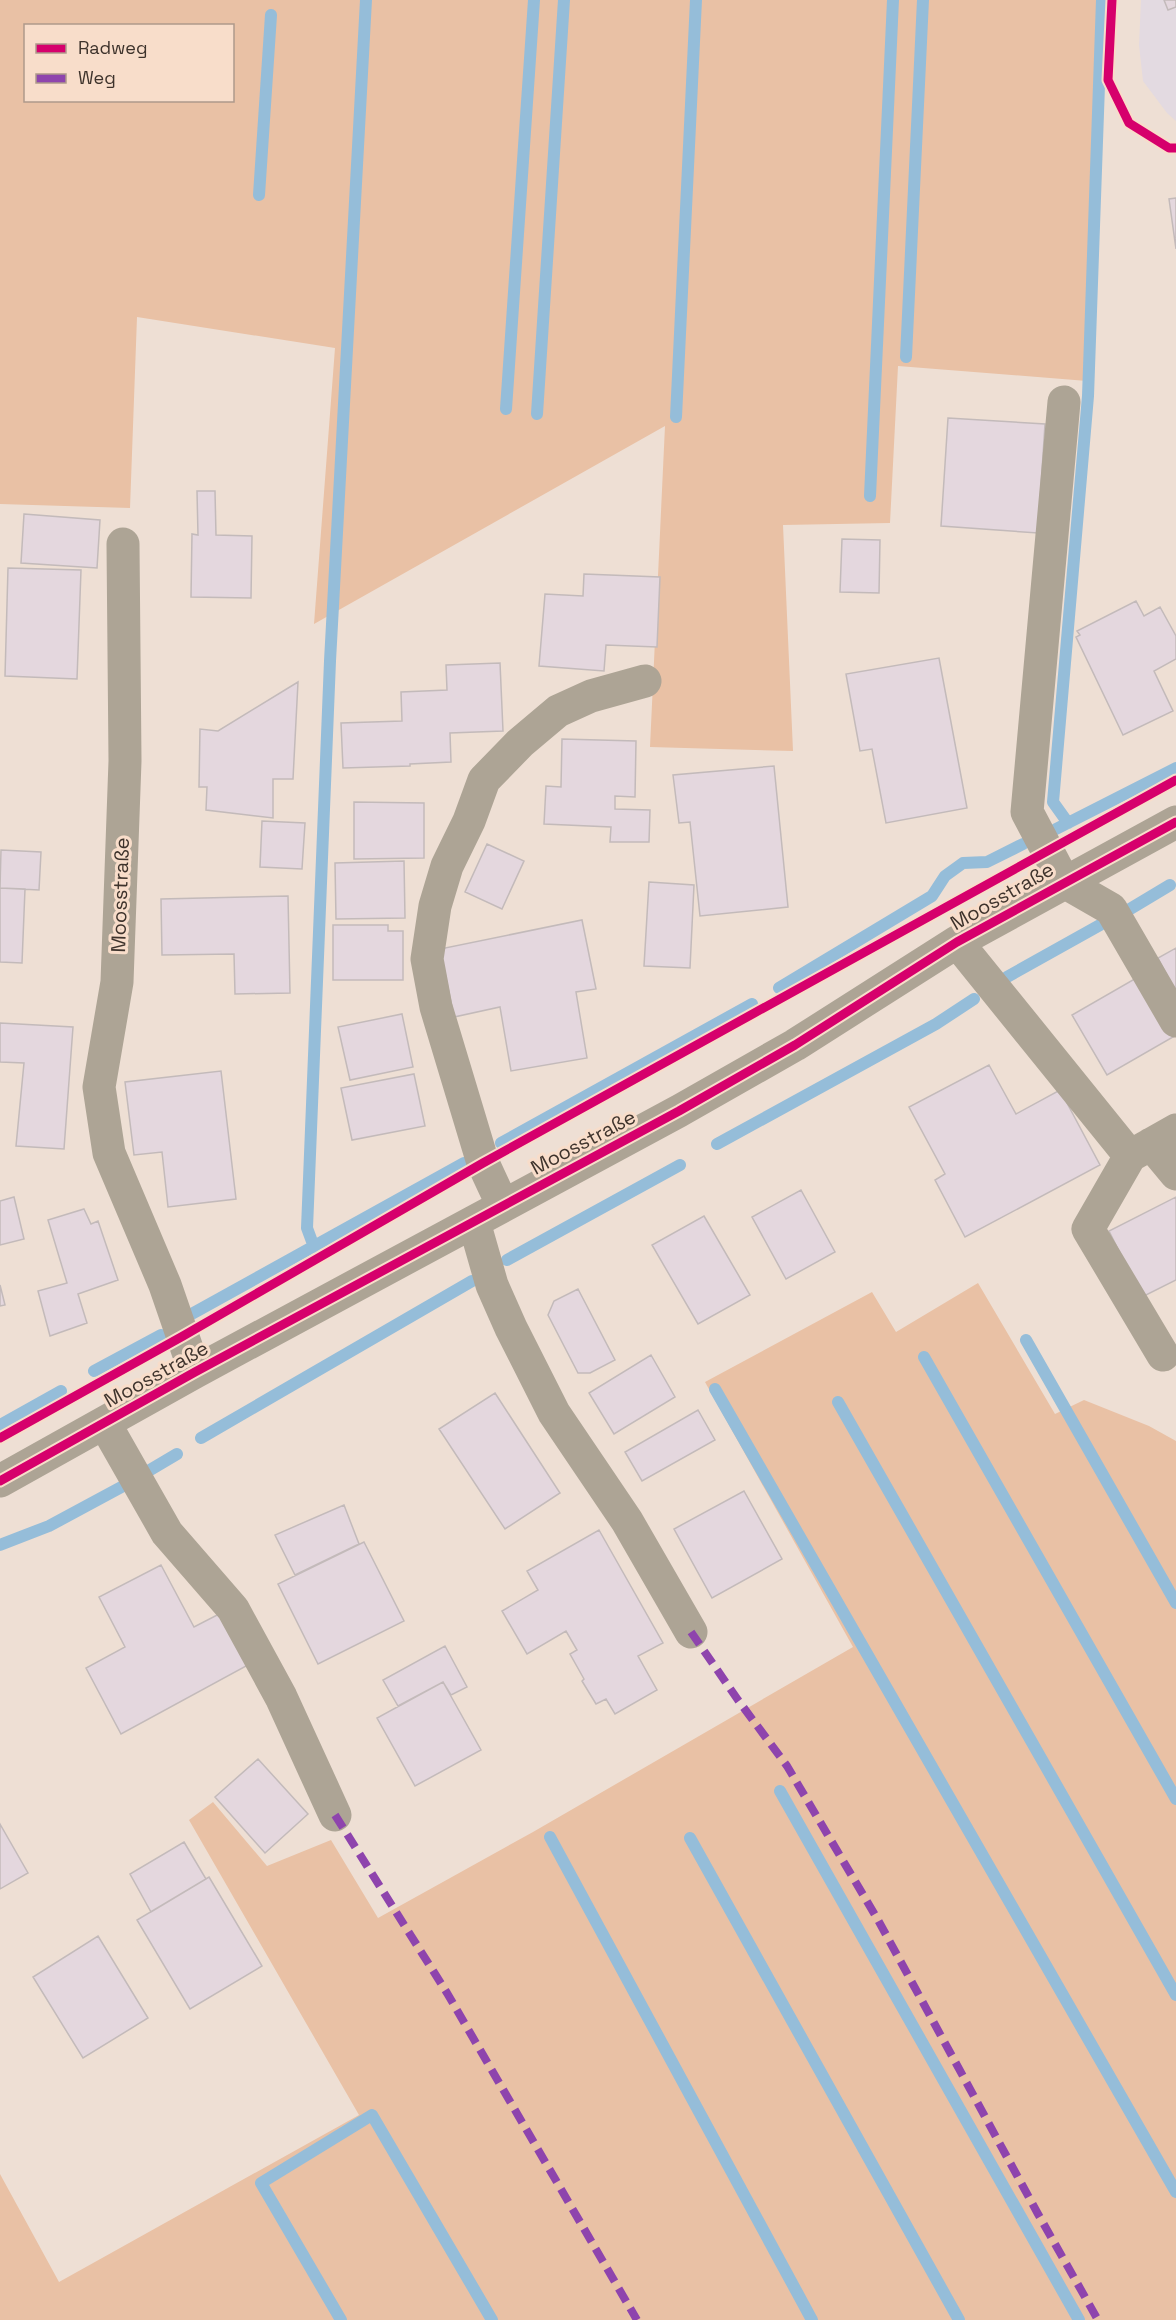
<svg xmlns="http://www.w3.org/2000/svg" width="1176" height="2320" font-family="'Space Grotesk',sans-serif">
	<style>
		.education { fill: #e3dae1 }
		.green { fill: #e9c1a5; fill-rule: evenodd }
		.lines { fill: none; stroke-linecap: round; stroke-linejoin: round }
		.stream { stroke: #95bdd9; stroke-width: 12 }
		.building { fill: #e4d7de; stroke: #c3baba; stroke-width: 1.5 }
		.minor { stroke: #ada495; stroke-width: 33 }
		.quiet { stroke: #8e44ad; stroke-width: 8; stroke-dasharray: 15 8; stroke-linecap: butt }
		.cycleway-casing { stroke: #f8ddca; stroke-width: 13 }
		.cycleway { stroke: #d6006c; stroke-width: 9 }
		.labels { text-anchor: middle; stroke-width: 6; stroke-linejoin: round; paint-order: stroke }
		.street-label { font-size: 20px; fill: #3e332c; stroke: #f8ddca }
	</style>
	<rect width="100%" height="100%" fill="#eedfd4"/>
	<!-- education -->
	<path class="education" d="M1141,0H1176V121L1167,113L1143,81L1139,45Z"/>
	<!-- green -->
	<path class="green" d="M0,0H1102L1087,381L898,366L890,523L783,525L793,751L650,747L665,426L314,624L335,348L137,317L130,508L0,504ZM26,26H232V100H26Z
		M978,1283L1055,1414L1084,1400L1149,1426L1176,1441V2320H0V2174L59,2282L359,2115L189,1820L213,1802L267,1866L331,1840L378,1918L533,1832L853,1647L705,1382L872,1292L896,1332Z"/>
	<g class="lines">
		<!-- stream -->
		<path class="stream" d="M259,195L271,15
			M906,357L923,0
			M506,409L534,0
			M537,414L564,0
			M676,417L696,0
			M870,496L893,0
			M1068,823L1053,802L1088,396L1102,0
			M1056,829L1176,768
			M1125,912L1170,885
			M1007,977L1100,925
			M779,988L932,896L945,876L963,863L987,862L1023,844
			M501,1143L752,1004
			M717,1144L936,1024L974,999
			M314,1247L307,1228L330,661L366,0
			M507,1260L680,1165
			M188,1316L464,1163
			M1026,1340L1176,1603
			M924,1357L1176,1799
			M94,1371L161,1335
			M715,1389L1176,2192
			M838,1402L1176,1995
			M0,1425L61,1391
			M201,1438L472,1281
			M150,1470L177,1454
			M0,1545L49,1526L127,1484
			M780,1791L1079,2320
			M550,1837L812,2320
			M690,1838L959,2320
			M341,2320L261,2183L372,2115L492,2320"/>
	</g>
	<!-- building -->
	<path class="building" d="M1164,0H1176V7L1168,10Z
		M1176,198V249L1169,199Z
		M948,418L1045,424L1038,533L941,526Z
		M197,491H215L216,535L252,536L251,598L191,597L192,534L198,535Z
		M24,514L100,520L97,568L21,563Z
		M842,539L880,540L879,593L840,592Z
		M8,568L81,570L77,679L5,676Z
		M584,574L660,577L657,647L606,645L604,671L539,666L545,594L583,596Z
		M1136,601L1144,616L1160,607L1176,636V659L1154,671L1173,711L1123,735L1076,637L1080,635L1077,631Z
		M939,658L967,808L886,823L872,749L860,751L846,674Z
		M500,663L503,731L450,733L451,762L410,764V766L343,768L341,723L402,721L401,692L447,690L446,665Z
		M298,682L293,779H273V818L206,810L207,787H199L200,729L218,731Z
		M562,739L636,741L635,797L615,796V809L650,810L649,842H610L611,827L544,824L546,786L561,787Z
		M774,766L788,907L700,916L690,822L679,823L673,775Z
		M354,802L424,803V858L354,859Z
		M262,821L305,823L302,869L260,867Z
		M487,844L524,861L502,909L465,892Z
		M1,850L41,852L39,890L0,888Z
		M404,861L405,918L336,919L335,863Z
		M649,882L694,885L690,968L644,966Z
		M0,888L25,889L22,963L0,962Z
		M288,896L290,993L235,994L234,954L162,955L161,899Z
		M582,920L596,989L576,992L587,1058L511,1071L500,1007L454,1017L440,949Z
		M333,925H388V931H403V980H333Z
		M1176,948V993L1158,958Z
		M1138,977L1173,1037L1107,1075L1072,1015Z
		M402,1014L413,1067L350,1080L338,1027Z
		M0,1023L73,1027L64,1149L16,1146L24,1063L0,1062Z
		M989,1065L1016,1114L1060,1090L1100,1165L965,1237L935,1180L945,1174L909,1107Z
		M221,1071L236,1199L168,1207L162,1152L134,1155L125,1082Z
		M414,1074L425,1126L352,1140L341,1088Z
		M801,1190L835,1252L786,1279L752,1217Z
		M14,1197L24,1239L0,1245V1201Z
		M1176,1197V1280L1142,1297L1109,1231Z
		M84,1209L91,1224L98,1221L118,1280L78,1294L87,1323L50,1336L38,1291L67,1283L48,1220Z
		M704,1216L750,1295L698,1324L652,1245Z
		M0,1285L5,1305L0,1306Z
		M578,1289L615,1360L590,1373H578L548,1315L554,1301Z
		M651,1355L675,1397L614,1434L589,1393Z
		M495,1393L560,1493L505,1529L439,1429Z
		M698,1410L715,1440L642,1481L625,1452Z
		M744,1491L782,1559L712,1598L674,1529Z
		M344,1505L359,1544L295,1575L275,1535Z
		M599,1530L663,1643L638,1656L657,1690L615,1714L606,1699L596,1704L582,1681L584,1679L570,1654L577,1650L566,1631L527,1654L502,1611L538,1590L527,1571Z
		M364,1542L404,1621L318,1664L278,1584Z
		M161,1565L194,1627L221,1613L248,1665L121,1734L86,1668L125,1647L99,1597Z
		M445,1646L467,1687L451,1695L443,1682L398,1706L383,1680Z
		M443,1682L481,1750L415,1786L377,1718Z
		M258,1759L308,1814L265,1853L215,1797Z
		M0,1824L28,1873L0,1889Z
		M184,1842L206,1879L151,1912L130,1874Z
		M209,1877L262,1966L190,2009L137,1920Z
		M98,1936L148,2018L83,2058L33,1977Z"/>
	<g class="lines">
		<!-- minor -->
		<path class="minor" d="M1064,402L1027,812L1064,882L1111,909L1176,1021
			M123,544L125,761L117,982L99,1087L109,1153L165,1285L195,1372
			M957,942L1130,1156L1176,1130
			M1151,1144L1176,1174
			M1130,1156L1088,1229L1163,1355
			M503,1206L483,1163L436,1007L427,959L435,906L447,866L469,821L484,780L520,743L558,711L591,696L645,681
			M474,1222L492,1285L511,1328L554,1413L627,1521L691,1632
			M105,1424L167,1533L233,1609L281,1697L335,1815
			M0,1481L195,1372L679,1111L795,1045L957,942L1176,822"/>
		<!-- quiet -->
		<path class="quiet" d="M691,1632L738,1700L787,1766L878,1920L1038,2214L1098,2320
			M335,1815L447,1993L637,2320"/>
		<!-- cycleway casing -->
		<g class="cycleway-casing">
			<path id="cycleway" d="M1112,0L1108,80L1129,123L1169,148H1176
				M0,1438L183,1336L483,1163L1176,780
				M0,1481L195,1372L679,1111L795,1045L957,942L1176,822"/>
		</g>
		<!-- cycleway -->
		<use href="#cycleway" class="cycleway"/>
	</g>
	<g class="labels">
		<!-- street labels -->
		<g class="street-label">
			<text transform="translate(120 895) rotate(-88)" y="7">Moosstraße</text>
			<text transform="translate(1002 896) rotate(-30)" y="7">Moosstraße</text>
			<text transform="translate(583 1142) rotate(-28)" y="7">Moosstraße</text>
			<text transform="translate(156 1374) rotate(-29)" y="7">Moosstraße</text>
		</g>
	</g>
	<!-- legend -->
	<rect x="24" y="24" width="210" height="78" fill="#f8ddca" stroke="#ae998b" stroke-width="1.5"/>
	<rect x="36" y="44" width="30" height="9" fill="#d6006c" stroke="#ae998b" stroke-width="1.5"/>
	<text x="78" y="54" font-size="18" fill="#3e332c">Radweg</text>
	<rect x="36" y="74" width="30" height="9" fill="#8e44ad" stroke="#ae998b" stroke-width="1.5"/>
	<text x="78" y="84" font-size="18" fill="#3e332c">Weg</text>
</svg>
